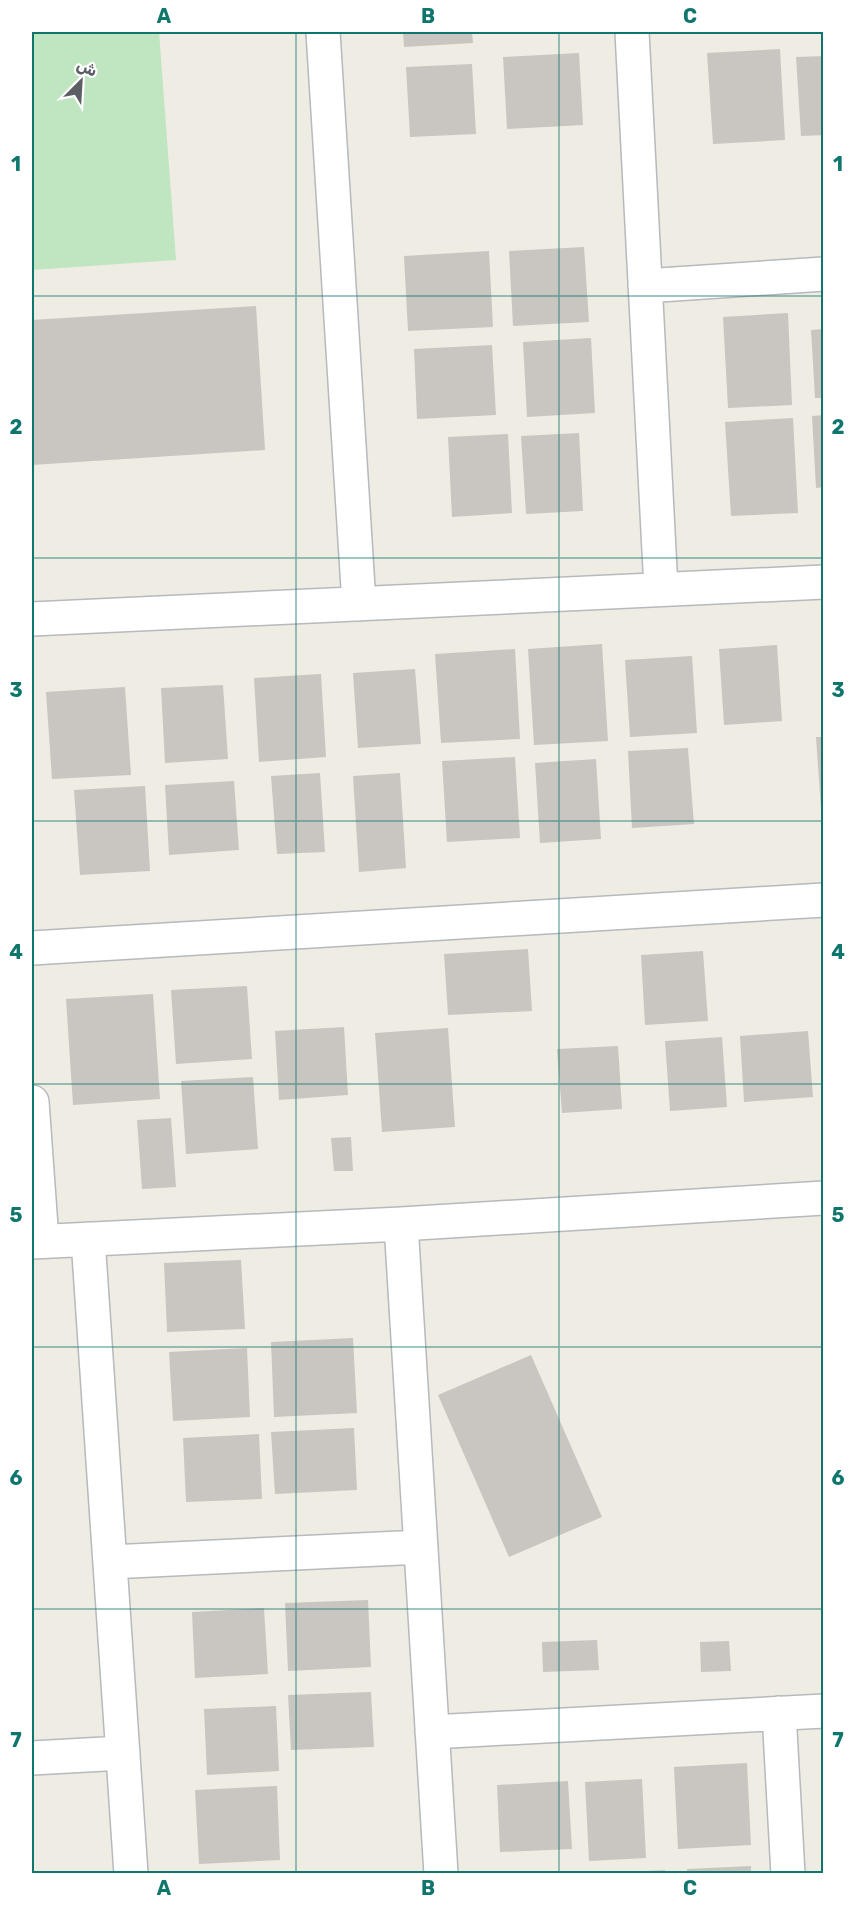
<svg xmlns="http://www.w3.org/2000/svg" width="855" height="1905" font-family="Rubik,Vazirmatn,sans-serif">
	<style>
		.green { fill: #c0e5c1 }
		.building { fill: #c9c6c1 }
		.lines { fill: none; stroke-linecap: round; stroke-linejoin: round }
		.minor-casing { stroke: #b6b9bd; stroke-width: 36 }
		.minor { stroke: #fff; stroke-width: 33 }
		.grid { fill: none; stroke: #0f766e; stroke-width: 1.5; stroke-opacity: 0.55 }
		.neatline { fill: none; stroke: #0f766e; stroke-width: 2 }
		.grid-label { font-size: 20px; text-anchor: middle; font-weight: bold; fill: #0f766e }
	</style>
	<rect width="100%" height="100%" fill="#eeece3"/>
	<!-- green -->
	<path class="green" d="M32,32H159L176,260L32,270Z"/>
	<!-- building -->
	<path class="building" d="M403,32H472L473,43L404,47Z
		M780,49L785,140L713,144L707,53Z
		M579,53L583,125L507,129L503,57Z
		M824,56V135L801,136L796,57Z
		M472,64L476,134L410,137L406,67Z
		M584,247L589,322L513,326L509,251Z
		M489,251L493,327L408,331L404,256Z
		M256,306L265,450L32,465V320Z
		M788,313L792,405L728,408L723,317Z
		M824,329V398H815L811,330Z
		M591,338L595,413L527,417L523,342Z
		M492,345L496,415L417,419L414,349Z
		M824,415V487L816,488L812,416Z
		M793,418L798,513L731,516L725,422Z
		M579,433L583,511L526,514L521,436Z
		M508,434L512,513L452,517L448,437Z
		M602,644L608,741L534,745L528,649Z
		M777,645L782,721L724,725L719,649Z
		M515,649L520,739L441,743L435,654Z
		M692,656L697,733L630,737L625,660Z
		M415,669L421,744L358,748L353,673Z
		M321,674L326,757L259,762L254,678Z
		M223,685L228,759L165,763L161,688Z
		M125,687L131,775L52,779L46,692Z
		M816,737H824V808H821Z
		M688,748L694,824L632,828L628,751Z
		M515,757L520,838L447,842L442,761Z
		M596,759L601,839L540,843L535,763Z
		M320,773L325,852L277,854L271,776Z
		M400,773L406,868L359,872L353,776Z
		M234,781L239,850L169,855L165,785Z
		M145,786L150,871L80,875L74,790Z
		M528,949L532,1011L448,1015L444,954Z
		M703,951L708,1021L645,1025L641,955Z
		M247,986L252,1059L176,1064L171,990Z
		M153,994L160,1099L73,1105L66,999Z
		M344,1027L348,1095L279,1100L275,1031Z
		M448,1028L455,1127L382,1132L375,1033Z
		M808,1031L813,1097L744,1102L740,1036Z
		M722,1037L727,1107L670,1111L665,1041Z
		M618,1046L622,1109L562,1113L557,1049Z
		M253,1077L258,1149L186,1154L181,1081Z
		M171,1118L176,1187L142,1189L137,1120Z
		M351,1137L353,1171H334L331,1138Z
		M241,1260L245,1329L167,1332L164,1263Z
		M353,1338L357,1413L274,1417L271,1342Z
		M247,1348L250,1417L173,1421L169,1352Z
		M531,1355L602,1517L509,1557L438,1395Z
		M354,1428L357,1490L275,1494L271,1432Z
		M259,1434L262,1499L186,1502L183,1438Z
		M368,1600L371,1667L288,1671L285,1603Z
		M264,1608L268,1674L195,1678L192,1612Z
		M597,1640L599,1670L543,1672L542,1642Z
		M729,1641L731,1671L701,1672L700,1642Z
		M371,1692L374,1747L291,1750L288,1695Z
		M276,1706L279,1771L207,1775L204,1709Z
		M747,1763L751,1845L678,1849L674,1767Z
		M642,1779L646,1858L589,1861L585,1782Z
		M568,1781L572,1849L500,1852L497,1785Z
		M277,1786L280,1860L199,1864L195,1790Z
		M751,1866V1874H687V1869Z
		M665,1870V1874H626V1872Z"/>
	<g class="lines">
		<!-- minor casing -->
		<g class="minor-casing">
			<path id="minor" d="M323,32L359,604
				M632,32L661,589
				M645,286L824,274
				M32,619L824,582
				M32,948L824,900
				M32,1102L42,1241
				M401,1224L441,1874
				M88,1239L131,1874
				M32,1242L401,1224L824,1198
				M110,1562L421,1547
				M779,1713L788,1874
				M432,1732L824,1711
				M32,1758L123,1753"/>
		</g>
		<!-- minor -->
		<use href="#minor" class="minor"/>
	</g>
	<!-- grid -->
	<path class="grid" d="M296,32V1874M559,32V1874M32,296H824M32,558H824M32,821H824M32,1084H824M32,1347H824M32,1609H824"/>
	<!-- border -->
	<rect width="855" height="1905" fill="none" stroke="#ffffff" stroke-width="66"/>
	<!-- north arrow -->
	<g transform="translate(81 81) rotate(24)" stroke="#ffffff" stroke-width="4.5" paint-order="stroke">
	<path d="M0-4.5L10 22L0 15L-10 22Z" fill="#5b5f64"/>
	<text y="-9" font-size="16" font-weight="bold" text-anchor="middle" fill="#5b5f64">ش</text>
	</g>
	<rect x="33" y="33" width="789" height="1839" class="neatline"/>
	<g class="grid-label">
		<text x="164" y="23">A</text>
		<text x="428" y="23">B</text>
		<text x="690" y="23">C</text>
		<text x="16" y="171">1</text>
		<text x="838" y="171">1</text>
		<text x="16" y="434">2</text>
		<text x="838" y="434">2</text>
		<text x="16" y="697">3</text>
		<text x="838" y="697">3</text>
		<text x="16" y="959">4</text>
		<text x="838" y="959">4</text>
		<text x="16" y="1222">5</text>
		<text x="838" y="1222">5</text>
		<text x="16" y="1485">6</text>
		<text x="838" y="1485">6</text>
		<text x="16" y="1747">7</text>
		<text x="838" y="1747">7</text>
		<text x="164" y="1895">A</text>
		<text x="428" y="1895">B</text>
		<text x="690" y="1895">C</text>
	</g>
</svg>
